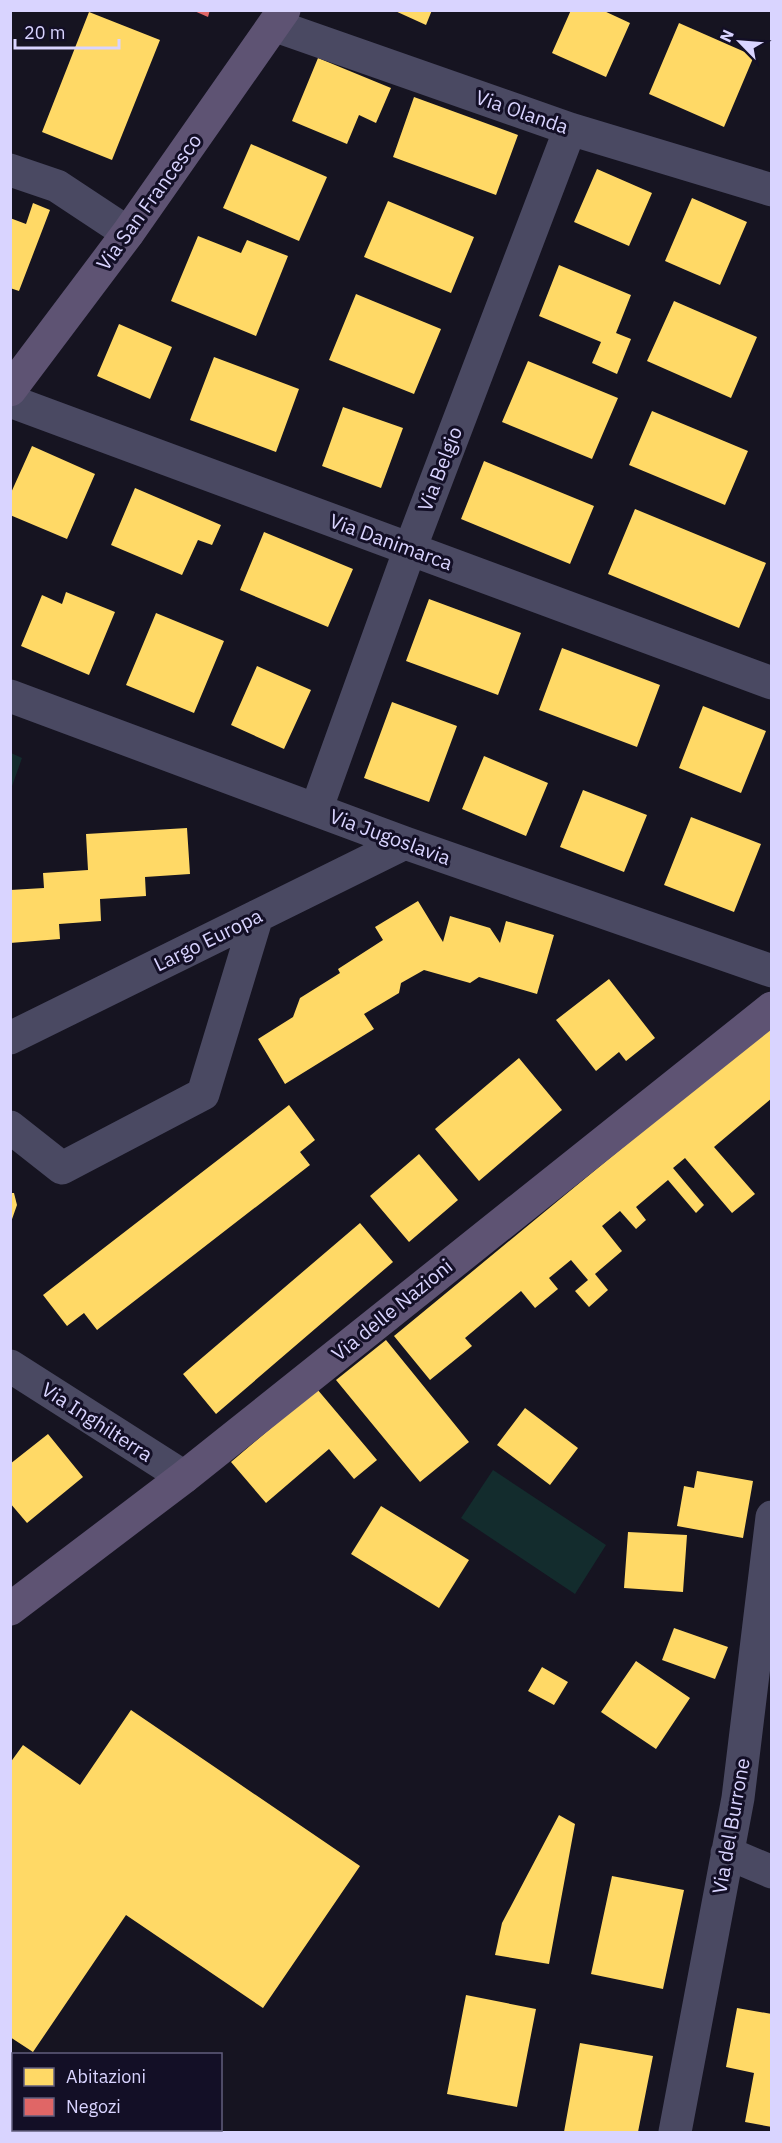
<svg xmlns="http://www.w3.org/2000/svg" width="782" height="2143" font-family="'IBM Plex Sans',sans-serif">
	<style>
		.pitch { fill: #132c2d }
		.homes { fill: #ffd966 }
		.shops { fill: #e06666 }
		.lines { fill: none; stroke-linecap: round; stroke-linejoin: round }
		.minor { stroke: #4a4962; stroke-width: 33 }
		.major { stroke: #5e5373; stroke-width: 33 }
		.labels { text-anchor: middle; stroke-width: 6; stroke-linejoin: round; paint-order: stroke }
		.street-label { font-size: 20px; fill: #d9d4ff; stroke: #130f26 }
	</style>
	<rect width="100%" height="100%" fill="#161421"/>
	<!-- pitch -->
	<path class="pitch" d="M11,753L22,758L11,789L10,753Z
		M493,1470L606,1545L575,1594L461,1518Z"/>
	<!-- homes -->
	<path class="homes" d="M393,10H432L426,25Z
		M571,10H602L630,23L606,77L552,53Z
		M89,12L160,40L112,160L42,132Z
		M679,23L754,56L724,127L649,94Z
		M318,58L391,88L376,123L359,115L347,144L292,121Z
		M414,97L518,135L496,195L393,157Z
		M251,144L327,177L299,241L223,208Z
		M597,169L652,193L629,246L574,222Z
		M692,198L747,222L720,285L665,261Z
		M388,201L474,237L451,293L364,257Z
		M33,203L50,210L19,291L10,288V218L26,224Z
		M198,236L241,253L247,240L288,256L256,336L171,301Z
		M559,265L631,295L616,333L631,339L617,374L592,363L601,342L539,316Z
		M356,294L441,329L414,394L329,360Z
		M674,301L757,337L731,398L647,361Z
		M119,324L172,347L150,399L97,376Z
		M214,357L299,389L276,452L190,420Z
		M528,361L618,398L592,459L502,422Z
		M343,407L403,428L381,488L322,466Z
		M652,411L748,451L725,505L629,465Z
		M32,446L95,474L67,539L10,515V495Z
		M484,461L594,506L570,564L461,519Z
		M135,488L221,525L212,545L198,540L182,575L111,545Z
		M635,509L766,563L739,628L608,574Z
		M264,532L353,569L328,627L240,590Z
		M66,592L115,612L89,675L21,646L42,595L62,604Z
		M429,599L521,633L498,695L406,661Z
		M156,613L224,641L194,713L126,685Z
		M562,648L660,685L637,747L539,710Z
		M257,666L311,690L284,749L231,725Z
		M392,702L457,726L429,802L364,778Z
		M703,706L766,731L741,793L679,768Z
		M484,756L548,783L526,836L462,809Z
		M583,790L647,815L624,872L560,847Z
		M691,817L761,844L734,912L664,885Z
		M187,828L190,874L145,877L146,896L100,899L101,921L59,924L60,939L10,943V890L44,888L43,873L88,870L86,834Z
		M418,901L443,942L450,916L490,928L500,943L506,921L554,935L537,994L479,977L470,983L424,970L401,983L399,993L364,1014L374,1029L285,1084L258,1039L293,1017L300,998L340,973L338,969L383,940L375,927Z
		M609,979L655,1038L626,1061L619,1052L596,1071L556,1020Z
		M770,1026L772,1098L714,1147L755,1194L732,1213L685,1158L673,1168L704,1205L696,1213L668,1180L636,1207L646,1220L636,1229L620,1211L602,1226L622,1251L595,1274L608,1290L589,1307L575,1291L588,1280L571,1260L549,1278L558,1289L535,1308L521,1291L465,1338L472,1346L430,1380L394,1336Z
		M519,1058L562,1110L479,1181L435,1129Z
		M289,1105L315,1140L300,1152L310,1165L97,1330L84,1313L67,1326L43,1295Z
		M419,1154L458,1200L409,1242L370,1196Z
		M10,1193H14L17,1205L11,1222Z
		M360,1223L393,1262L216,1414L183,1374Z
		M386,1340L469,1442L420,1482L336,1380Z
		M317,1389L377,1460L354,1479L329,1449L266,1503L231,1462Z
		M525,1408L578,1448L550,1485L497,1445Z
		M48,1434L83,1477L27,1523L10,1503V1464Z
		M697,1471L753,1481L743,1538L677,1526L684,1486L694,1488Z
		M381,1506L469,1560L439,1608L351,1554Z
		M628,1532L687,1535L683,1592L624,1588Z
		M674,1628L728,1647L715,1679L662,1660Z
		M636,1661L690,1698L656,1749L601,1712Z
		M542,1667L568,1682L554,1705L528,1691Z
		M131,1710L360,1866L263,2008L126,1915L33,2052L10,2037V1763L23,1745L80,1785Z
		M559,1815L575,1824L549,1964L495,1955L502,1923Z
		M612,1876L684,1890L663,1989L591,1974Z
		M466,1995L536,2009L517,2107L447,2094Z
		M737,2008L772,2014V2127L745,2122L754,2073L726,2067Z
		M580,2043L653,2056L638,2132H564Z"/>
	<!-- shops -->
	<path class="shops" d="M192,10H210L208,17Z"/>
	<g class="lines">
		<!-- minor -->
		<path class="minor" d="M276,26L570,129L772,190
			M10,170L57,186L128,233
			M10,401L772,683
			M10,696L405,843L772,971
			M316,810L410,549L570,129
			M10,1038L405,843
			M10,1127L62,1168L203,1094L257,916
			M10,1366L184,1477
			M727,1853L772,1872
			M675,2132L738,1798L772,1517"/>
		<!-- major -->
		<path class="major" d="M10,390L128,233L284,10
			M10,1609L184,1477L772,1008"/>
	</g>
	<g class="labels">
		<!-- street labels -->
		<g class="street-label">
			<text transform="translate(522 112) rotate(19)" y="7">Via Olanda</text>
			<text transform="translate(149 202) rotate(-54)" y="7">Via San Francesco</text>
			<text transform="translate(440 469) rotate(-69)" y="7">Via Belgio</text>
			<text transform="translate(391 542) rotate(20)" y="7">Via Danimarca</text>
			<text transform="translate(390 837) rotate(20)" y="7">Via Jugoslavia</text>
			<text transform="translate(208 940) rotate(-26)" y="7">Largo Europa</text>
			<text transform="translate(392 1310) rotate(-39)" y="7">Via delle Nazioni</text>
			<text transform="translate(97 1422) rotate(33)" y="7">Via Inghilterra</text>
			<text transform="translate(731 1826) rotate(-80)" y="7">Via del Burrone</text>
		</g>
	</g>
	<!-- border -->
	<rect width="782" height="2143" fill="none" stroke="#d9d4ff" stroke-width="24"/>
	<!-- legend -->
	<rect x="12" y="2053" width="210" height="78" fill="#130f26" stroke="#625e7d" stroke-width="1.5"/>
	<rect x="24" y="2068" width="30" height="18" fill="#ffd966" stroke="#625e7d" stroke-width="1.5"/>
	<text x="66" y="2083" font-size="18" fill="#d9d4ff">Abitazioni</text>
	<rect x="24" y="2098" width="30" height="18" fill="#e06666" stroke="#625e7d" stroke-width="1.5"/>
	<text x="66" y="2113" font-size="18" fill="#d9d4ff">Negozi</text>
	<!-- north arrow -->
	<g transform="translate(740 42) rotate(295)" stroke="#130f26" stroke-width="4.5" paint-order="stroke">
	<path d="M0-4.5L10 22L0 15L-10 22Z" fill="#d9d4ff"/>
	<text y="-9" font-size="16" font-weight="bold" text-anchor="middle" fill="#d9d4ff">N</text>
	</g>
	<!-- scale -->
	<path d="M15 39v9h104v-9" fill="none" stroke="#d9d4ff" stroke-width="3"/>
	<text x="24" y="39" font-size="18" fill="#d9d4ff" stroke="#130f26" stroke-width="4.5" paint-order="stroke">20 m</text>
</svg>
